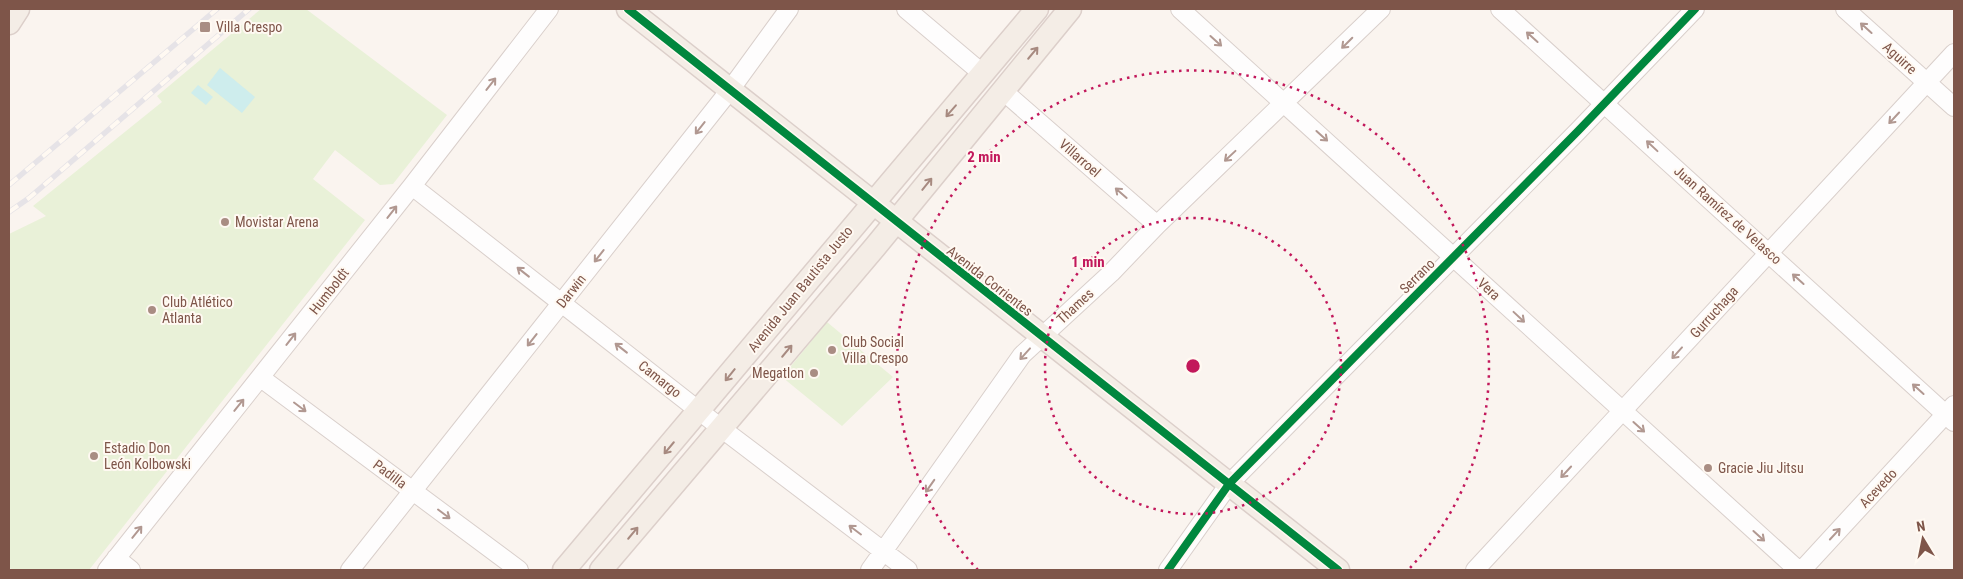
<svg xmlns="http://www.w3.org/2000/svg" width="1963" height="579" font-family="'Roboto Condensed',sans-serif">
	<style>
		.green { fill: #e9f1d8 }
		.water { fill: #ceeded }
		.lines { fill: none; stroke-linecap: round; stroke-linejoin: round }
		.minor-casing { stroke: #d9cfcb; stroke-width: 20 }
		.major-casing { stroke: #dccfca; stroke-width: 25 }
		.minor { stroke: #fefdfd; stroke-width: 18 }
		.major { stroke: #f4ede6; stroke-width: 22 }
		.rail-casing { stroke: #e6e3e7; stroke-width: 5.5 }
		.rail { stroke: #fff9f2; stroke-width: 4; stroke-dasharray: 11; stroke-linecap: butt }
		.cycleway-casing { stroke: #fff9f2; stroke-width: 11 }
		.cycleway { stroke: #00873e; stroke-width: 8 }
		.oneway { stroke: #b19891 }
		.oneway2 { stroke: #a78a80 }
		.ring { fill: none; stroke: #c2185b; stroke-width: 2.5; stroke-dasharray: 2.5 5 }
		.poi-dot { fill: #a98d83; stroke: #fff9f2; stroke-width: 2 }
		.labels { text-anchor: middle; stroke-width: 4; stroke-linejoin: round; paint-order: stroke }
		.poi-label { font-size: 14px; fill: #7e5549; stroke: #fff9f2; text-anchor: start }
		.street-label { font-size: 14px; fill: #7e5549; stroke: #fff9f2 }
		.centre { fill: #c2185b; stroke: #fff9f2; stroke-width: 2.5 }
		.ring-label { font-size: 15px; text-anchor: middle; font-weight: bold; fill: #c2185b; stroke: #fff9f2; stroke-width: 4; stroke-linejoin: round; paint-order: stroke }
	</style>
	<rect width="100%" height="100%" fill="#faf4ef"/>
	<!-- green -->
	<path class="green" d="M261,9H306L447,115L393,184L380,185L335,150L313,179L365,220L89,570H15L9,568V234L46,216L33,206L162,102L157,96Z
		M827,322L893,377L842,426L782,377Z"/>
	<!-- water -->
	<path class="water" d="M220,68L255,97L242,113L207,85Z
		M198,85L213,97L206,105L191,93Z"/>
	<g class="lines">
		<!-- minor casing -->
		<g class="minor-casing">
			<path id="minor" d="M906,9L983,74
				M1180,9L1798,570
				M1500,9L1954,422
				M1845,9L1954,107
				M1002,90L1157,225
				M412,186L721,428L908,570
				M261,378L519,570
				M116,558L131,570
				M107,570L412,186L549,9
				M350,570L730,90L789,9
				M870,570L1022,355L1111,273L1157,225L1381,9
				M1168,570L1229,484L1578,131L1695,9
				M1475,570L1954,53
				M1802,570L1954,405"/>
		</g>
		<!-- major casing -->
		<g class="major-casing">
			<path id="major" d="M628,9L1338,570
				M9,23L18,9
				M564,570L1037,9
				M601,570L875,247L1070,9"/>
		</g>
		<!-- minor -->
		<use href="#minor" class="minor"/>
		<!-- major -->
		<use href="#major" class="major"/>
		<!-- rail casing -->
		<g class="rail-casing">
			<path id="rail" d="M9,185L217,9
				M9,212L29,198L249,9"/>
		</g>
		<!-- rail -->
		<use href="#rail" class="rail"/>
		<!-- cycleway casing -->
		<g class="cycleway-casing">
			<path id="cycleway" d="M628,9L1338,570
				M1168,570L1229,484L1578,131L1695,9"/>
		</g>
		<!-- cycleway -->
		<use href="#cycleway" class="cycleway"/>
	</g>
	<!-- one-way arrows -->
	<defs><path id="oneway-shaft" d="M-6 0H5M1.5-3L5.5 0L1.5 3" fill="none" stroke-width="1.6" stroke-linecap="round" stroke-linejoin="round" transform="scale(1.25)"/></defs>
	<g class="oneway">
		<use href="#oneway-shaft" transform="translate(1866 28) rotate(-138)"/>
		<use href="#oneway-shaft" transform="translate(1532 37) rotate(-138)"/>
		<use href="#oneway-shaft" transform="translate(1216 41) rotate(42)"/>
		<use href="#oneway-shaft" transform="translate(1347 43) rotate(135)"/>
		<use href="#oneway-shaft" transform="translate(491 84) rotate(-52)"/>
		<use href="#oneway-shaft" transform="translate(1894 118) rotate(133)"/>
		<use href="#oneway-shaft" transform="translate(700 128) rotate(128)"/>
		<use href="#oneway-shaft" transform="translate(1322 136) rotate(42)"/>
		<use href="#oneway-shaft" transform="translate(1652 146) rotate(-137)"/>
		<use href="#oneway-shaft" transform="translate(1230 156) rotate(137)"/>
		<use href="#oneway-shaft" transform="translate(1121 193) rotate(-139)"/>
		<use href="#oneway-shaft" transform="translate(392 212) rotate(-52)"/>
		<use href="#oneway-shaft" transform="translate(599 256) rotate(128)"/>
		<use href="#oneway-shaft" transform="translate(523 272) rotate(-142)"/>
		<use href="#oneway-shaft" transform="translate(1798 279) rotate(-138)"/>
		<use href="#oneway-shaft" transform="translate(1519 317) rotate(43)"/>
		<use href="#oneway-shaft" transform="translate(291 339) rotate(-52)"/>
		<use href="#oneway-shaft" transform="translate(532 340) rotate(128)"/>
		<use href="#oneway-shaft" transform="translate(621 348) rotate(-142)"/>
		<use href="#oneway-shaft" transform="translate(1677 353) rotate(132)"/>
		<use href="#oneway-shaft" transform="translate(1025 354) rotate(132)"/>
		<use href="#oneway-shaft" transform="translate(1918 389) rotate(-138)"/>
		<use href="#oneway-shaft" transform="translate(239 405) rotate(-51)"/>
		<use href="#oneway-shaft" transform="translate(300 407) rotate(37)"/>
		<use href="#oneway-shaft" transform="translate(1639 427) rotate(42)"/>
		<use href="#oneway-shaft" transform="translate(1566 472) rotate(133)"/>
		<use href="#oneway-shaft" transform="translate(930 486) rotate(125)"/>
		<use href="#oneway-shaft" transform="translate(444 514) rotate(37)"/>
		<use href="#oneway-shaft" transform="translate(855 530) rotate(-143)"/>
		<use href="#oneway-shaft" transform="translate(137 532) rotate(-51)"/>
		<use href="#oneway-shaft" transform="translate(1835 534) rotate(-47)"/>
		<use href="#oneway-shaft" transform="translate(1759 536) rotate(42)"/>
	</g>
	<g class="oneway2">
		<use href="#oneway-shaft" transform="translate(1033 53) rotate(-50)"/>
		<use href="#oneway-shaft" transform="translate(951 111) rotate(131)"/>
		<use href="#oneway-shaft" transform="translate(927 184) rotate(-51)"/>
		<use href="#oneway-shaft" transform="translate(787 351) rotate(-50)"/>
		<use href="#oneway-shaft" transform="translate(730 375) rotate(129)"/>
		<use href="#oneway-shaft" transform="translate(669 448) rotate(130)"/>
		<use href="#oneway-shaft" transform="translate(633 533) rotate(-50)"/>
	</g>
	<!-- distance rings -->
	<g class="ring">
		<circle cx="1193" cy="366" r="148"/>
		<path d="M978 570A296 296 0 1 1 1408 570"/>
	</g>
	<!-- markers -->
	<g class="poi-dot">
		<rect x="199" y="21" width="12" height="12" rx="2.5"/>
		<circle cx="225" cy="222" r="5"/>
		<circle cx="152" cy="310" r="5"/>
		<circle cx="832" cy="350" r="5"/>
		<circle cx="814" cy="373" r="5"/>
		<circle cx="94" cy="456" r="5"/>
		<circle cx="1708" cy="468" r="5"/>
	</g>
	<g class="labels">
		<!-- poi labels -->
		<g class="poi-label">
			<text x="216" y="32">Villa Crespo</text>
			<text x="235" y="227">Movistar Arena</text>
			<text x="162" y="307">Club Atlético<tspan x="162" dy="16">Atlanta</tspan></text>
			<text x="842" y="347">Club Social<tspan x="842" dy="16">Villa Crespo</tspan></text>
			<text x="804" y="378" text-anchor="end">Megatlon</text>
			<text x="104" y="453">Estadio Don<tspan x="104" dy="16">León Kolbowski</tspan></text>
			<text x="1718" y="473">Gracie Jiu Jitsu</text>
		</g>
		<!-- street labels -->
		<g class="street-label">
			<text transform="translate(1900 58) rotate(42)" y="5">Aguirre</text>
			<text transform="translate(1080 158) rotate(41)" y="5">Villarroel</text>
			<text transform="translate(1728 215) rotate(42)" y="5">Juan Ramírez de Velasco</text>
			<text transform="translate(1417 276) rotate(-45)" y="5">Serrano</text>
			<text transform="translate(990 281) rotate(38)" y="5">Avenida Corrientes</text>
			<text transform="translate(800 289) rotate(-51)" y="5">Avenida Juan Bautista Justo</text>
			<text transform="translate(1489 289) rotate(43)" y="5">Vera</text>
			<text transform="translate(329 291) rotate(-52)" y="5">Humboldt</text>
			<text transform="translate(571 291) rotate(-52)" y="5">Darwin</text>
			<text transform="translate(1075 306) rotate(-43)" y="5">Thames</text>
			<text transform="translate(1714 312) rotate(-48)" y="5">Gurruchaga</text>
			<text transform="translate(660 379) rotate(38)" y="5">Camargo</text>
			<text transform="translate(390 474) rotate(37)" y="5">Padilla</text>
			<text transform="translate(1878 488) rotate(-47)" y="5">Acevedo</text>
		</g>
	</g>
	<circle cx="1193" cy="366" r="8" class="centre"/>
	<g class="ring-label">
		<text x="984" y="162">2 min</text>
		<text x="1088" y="267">1 min</text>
	</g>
	<!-- border -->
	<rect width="1963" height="579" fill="none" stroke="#7e5549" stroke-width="20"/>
	<!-- north arrow -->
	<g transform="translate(1923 539) rotate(350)" stroke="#fff9f2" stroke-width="4" paint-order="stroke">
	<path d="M0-4L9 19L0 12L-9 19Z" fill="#7e5549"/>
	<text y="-8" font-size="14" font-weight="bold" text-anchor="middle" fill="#7e5549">N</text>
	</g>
</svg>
